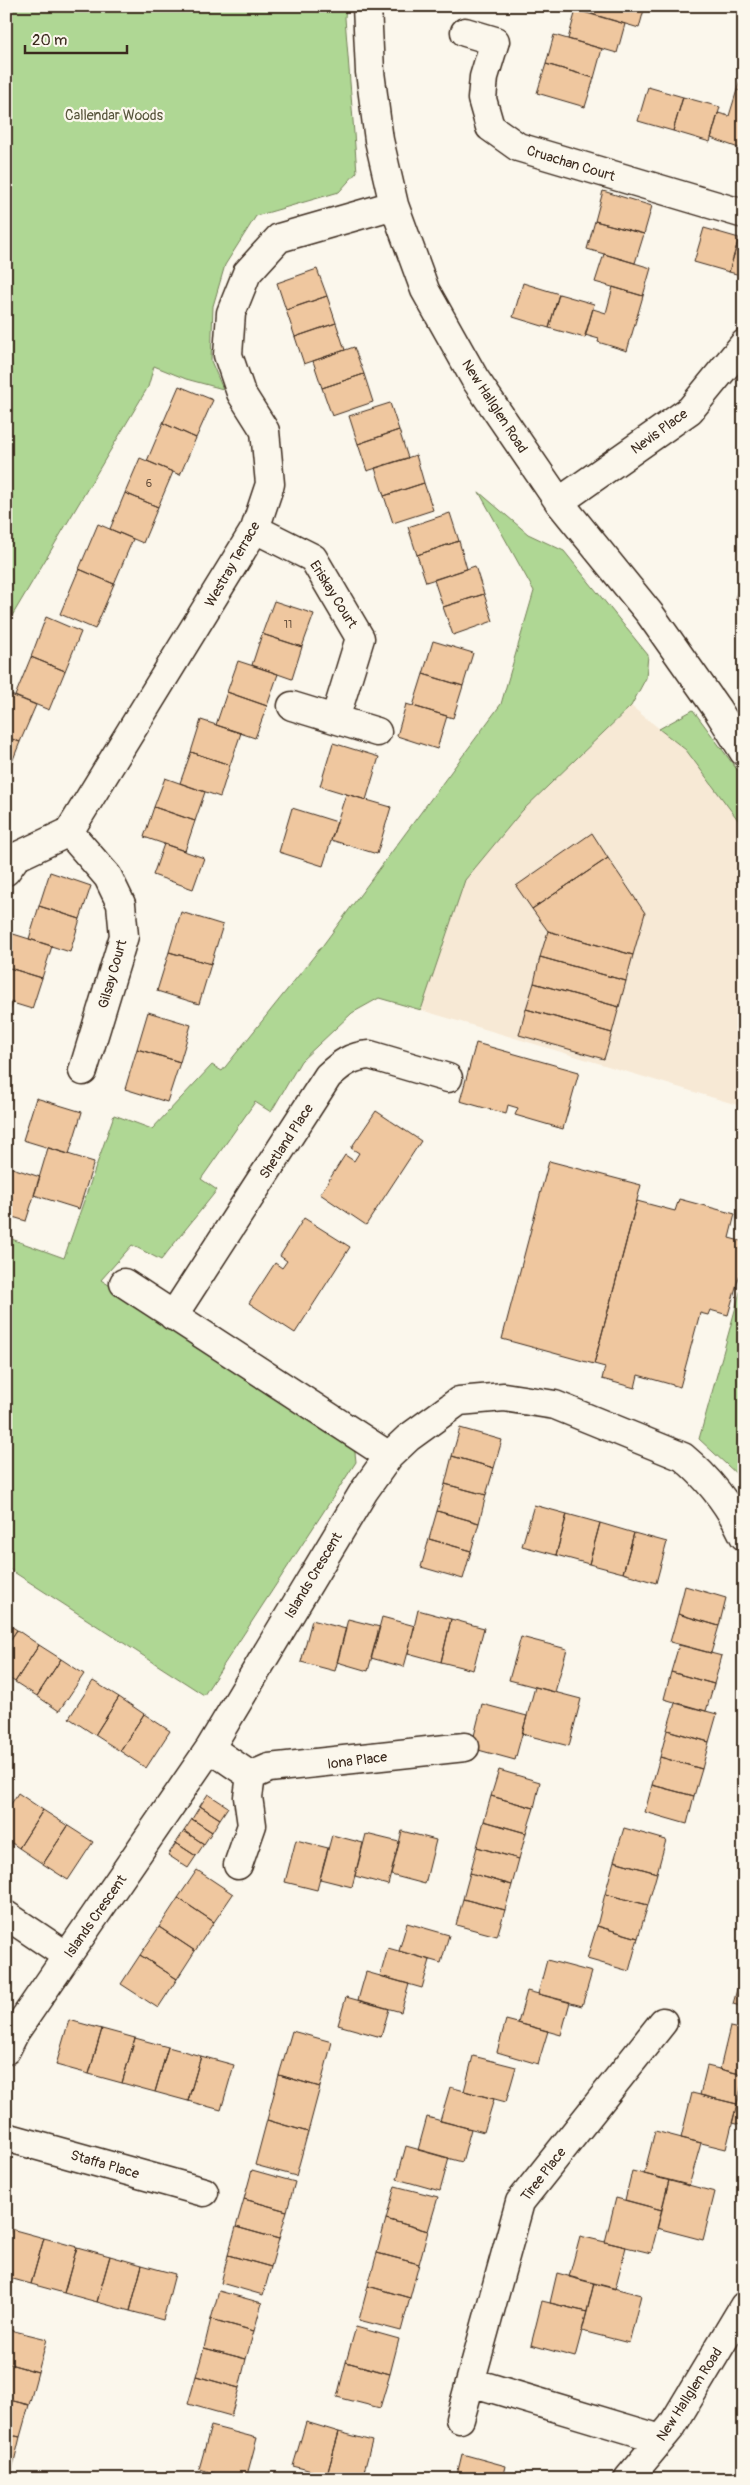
<svg xmlns="http://www.w3.org/2000/svg" width="750" height="2485" font-family="Pangolin,sans-serif">
	<style>
		.built { fill: #f7e9d5 }
		.green { fill: #afd794; stroke: #758059 }
		.building { fill: #efc79f; stroke: #3b2a1e }
		.lines { fill: none; stroke-linecap: round; stroke-linejoin: round }
		.minor-casing { stroke: #3b2a1e; stroke-width: 31 }
		.minor { stroke: #fbf7ec; stroke-width: 28 }
		.labels { text-anchor: middle; stroke-width: 4.5; stroke-linejoin: round; paint-order: stroke }
		.number-label { font-size: 11px; fill: #68513e }
		.park-label { font-size: 14px; fill: #58553c; stroke: #fbf7ec }
		.street-label { font-size: 14px; fill: #3b2a1e; stroke: #fbf7ec }
	</style>
	<rect width="100%" height="100%" fill="#fbf7ec"/>
	<filter id="ink" filterUnits="userSpaceOnUse"><feTurbulence type="fractalNoise" baseFrequency=".02" numOctaves="2"/><feDisplacementMap in="SourceGraphic" scale="10" xChannelSelector="R" yChannelSelector="G"/><feConvolveMatrix kernelMatrix="1 2 1 2 8 2 1 2 1" color-interpolation-filters="sRGB"/></filter>
	<g filter="url(#ink)">
		<!-- built -->
		<path class="built" d="M631,706L686,750L744,828V1107L421,1010L465,880L522,811Z"/>
		<!-- green -->
		<path class="green" d="M6,6H346L345,18L357,172L339,192L256,216L225,265L213,306L211,361L223,389L186,379L154,366L148,387L6,626Z
			M479,492L528,534L564,551L648,655L646,678L631,706L522,811L465,880L421,1010L379,998L352,1013L301,1061L271,1112L255,1102L201,1179L217,1190L161,1260L132,1245L101,1280L354,1443L356,1462L204,1695L6,1567V1237L64,1258L114,1115L152,1129L212,1065L222,1071L323,945L501,704L534,591Z
			M693,710L744,779V828L686,750L659,729Z
			M744,1278V1482L741,1478L699,1439Z"/>
		<!-- building -->
		<path class="building" d="M594,6H645L639,28L592,14Z
			M576,10L625,24L617,53L568,39Z
			M554,35L602,49L594,78L546,64Z
			M546,64L594,78L585,107L537,93Z
			M744,66V92L737,90Z
			M648,87L683,97L673,131L638,121Z
			M737,90L744,92V150L711,138L718,113L729,116Z
			M683,97L720,107L710,142L673,131Z
			M603,191L652,206L644,234L595,221Z
			M595,221L644,234L635,263L587,249Z
			M704,228L739,238L729,272L694,262Z
			M739,238L744,240V276L729,272Z
			M604,254L651,268L643,296L595,282Z
			M317,269L327,296L286,310L277,283Z
			M523,283L559,294L549,328L513,317Z
			M613,287L643,296L627,351L598,342L599,339L585,335L593,309L606,313Z
			M559,294L594,304L585,338L549,328Z
			M327,296L336,323L295,337L286,310Z
			M336,323L345,350L304,364L295,337Z
			M354,347L364,374L322,388L313,361Z
			M364,374L373,402L332,416L322,388Z
			M179,386L213,400L196,438L163,423Z
			M390,403L399,430L358,444L349,416Z
			M163,423L196,438L180,475L147,461Z
			M399,430L408,458L367,471L358,444Z
			M416,455L424,483L384,496L375,468Z
			M140,458L173,472L158,507L125,493Z
			M424,483L433,510L393,523L384,496Z
			M125,493L158,507L143,543L110,529Z
			M450,513L459,541L417,555L408,527Z
			M98,524L133,539L114,584L79,569Z
			M459,541L467,569L426,582L417,555Z
			M475,566L484,594L443,607L434,580Z
			M79,569L114,584L95,629L60,614Z
			M744,570V602L735,599Z
			M484,594L493,621L453,635L443,607Z
			M274,601L314,614L302,647L262,634Z
			M46,617L81,632L65,671L31,657Z
			M262,634L302,647L292,679L252,665Z
			M433,641L473,653L463,686L423,674Z
			M31,657L65,671L49,710L15,696Z
			M238,661L278,674L267,706L227,692Z
			M423,674L463,686L453,718L413,706Z
			M227,692L267,706L255,738L216,725Z
			M6,693L36,705L20,742L6,737Z
			M406,704L447,716L437,749L397,736Z
			M201,720L241,733L230,765L191,752Z
			M6,737L20,742L6,777Z
			M333,743L379,757L366,800L320,786Z
			M191,752L230,765L220,797L180,783Z
			M165,778L205,792L195,821L154,807Z
			M346,794L391,807L377,854L331,840Z
			M154,807L195,821L185,851L144,837Z
			M292,808L337,822L323,866L279,852Z
			M592,833L608,858L532,909L516,886Z
			M164,844L204,858L193,889L153,875Z
			M608,858L645,913L633,955L548,931L532,909Z
			M50,872L91,886L80,919L39,906Z
			M39,906L80,919L70,952L29,939Z
			M181,912L223,925L211,964L169,952Z
			M548,931L633,955L626,981L540,957Z
			M10,933L52,946L42,978L6,967V943Z
			M169,952L211,964L199,1004L157,991Z
			M540,957L626,981L619,1007L534,983Z
			M6,967L42,978L32,1009L6,1001Z
			M534,983L619,1007L612,1033L526,1009Z
			M6,1001L13,1003L6,1023Z
			M526,1009L612,1033L604,1059L519,1035Z
			M148,1012L191,1025L180,1062L137,1049Z
			M476,1043L579,1072L563,1129L515,1115L518,1108L508,1105L506,1114L460,1101Z
			M137,1049L180,1062L167,1102L125,1089Z
			M36,1098L82,1112L69,1154L23,1140Z
			M376,1111L421,1141L366,1225L320,1194L345,1155L354,1161L359,1153L351,1148Z
			M48,1148L94,1162L79,1209L34,1195Z
			M549,1161L641,1185L594,1364L502,1339Z
			M6,1166L40,1177L26,1221L6,1215Z
			M679,1199L735,1214L729,1238L744,1242V1259L728,1315L710,1310L708,1315L700,1313L680,1387L638,1375L635,1388L602,1379L605,1367L594,1364L637,1201L675,1211Z
			M304,1218L350,1247L295,1333L249,1303L275,1263L282,1268L287,1261L280,1256Z
			M460,1428L502,1440L494,1468L452,1456Z
			M452,1456L494,1468L486,1495L445,1484Z
			M445,1484L486,1495L479,1523L437,1511Z
			M534,1505L567,1514L556,1555L522,1546Z
			M437,1511L479,1523L471,1551L429,1539Z
			M567,1514L600,1523L589,1564L556,1555Z
			M600,1523L634,1533L623,1573L589,1564Z
			M634,1533L667,1542L656,1583L623,1573Z
			M429,1539L471,1551L463,1579L421,1567Z
			M685,1586L726,1598L719,1626L678,1614Z
			M418,1610L451,1619L441,1662L408,1653Z
			M678,1614L719,1626L711,1653L670,1642Z
			M382,1617L415,1626L404,1667L371,1658Z
			M348,1619L380,1627L368,1671L337,1662Z
			M451,1619L484,1628L473,1670L441,1662Z
			M312,1620L346,1629L335,1671L301,1662Z
			M6,1623L17,1630L6,1646Z
			M17,1630L39,1645L15,1682L6,1676V1646Z
			M521,1637L567,1649L555,1692L509,1680Z
			M39,1645L61,1659L37,1696L15,1682Z
			M679,1645L722,1656L714,1684L671,1672Z
			M61,1659L84,1674L59,1711L37,1696Z
			M671,1672L714,1684L706,1711L664,1699Z
			M93,1681L119,1697L95,1735L69,1718Z
			M535,1687L581,1699L569,1746L522,1734Z
			M119,1697L144,1714L120,1751L95,1735Z
			M675,1703L717,1714L709,1742L667,1730Z
			M482,1704L527,1716L515,1760L471,1748Z
			M144,1714L170,1731L146,1768L120,1751Z
			M667,1730L709,1742L702,1769L660,1757Z
			M660,1757L702,1769L694,1796L652,1785Z
			M499,1770L540,1782L534,1808L491,1796Z
			M652,1785L694,1796L687,1824L645,1812Z
			M18,1793L43,1810L19,1848L6,1839V1812Z
			M208,1794L228,1807L220,1819L200,1806Z
			M491,1796L534,1808L526,1833L484,1821Z
			M200,1806L220,1819L212,1832L192,1819Z
			M43,1810L68,1826L43,1864L19,1848Z
			M192,1819L212,1832L204,1844L184,1831Z
			M484,1821L526,1833L519,1859L477,1847Z
			M68,1826L93,1842L68,1880L43,1864Z
			M624,1828L666,1840L657,1873L614,1861Z
			M184,1831L204,1844L196,1856L176,1843Z
			M402,1831L436,1840L425,1884L391,1875Z
			M366,1834L399,1842L388,1885L355,1876Z
			M332,1835L363,1843L352,1887L320,1879Z
			M296,1840L328,1848L317,1890L285,1882Z
			M176,1843L196,1856L188,1868L168,1855Z
			M477,1847L519,1859L512,1885L470,1873Z
			M614,1861L657,1873L648,1905L605,1894Z
			M197,1870L233,1894L214,1922L178,1898Z
			M470,1873L512,1885L505,1910L463,1899Z
			M605,1894L648,1905L638,1938L597,1926Z
			M178,1898L214,1922L195,1951L159,1927Z
			M463,1899L505,1910L497,1936L456,1925Z
			M407,1923L449,1935L441,1963L399,1951Z
			M597,1926L638,1938L629,1971L587,1959Z
			M159,1927L195,1951L177,1979L140,1955Z
			M388,1948L430,1960L422,1988L380,1976Z
			M140,1955L177,1979L158,2008L121,1984Z
			M547,1960L592,1972L582,2006L538,1994Z
			M742,1971H744V2007L733,2004Z
			M366,1972L409,1984L401,2012L358,2000Z
			M527,1991L570,2002L561,2035L518,2023Z
			M346,1997L389,2009L381,2037L338,2025Z
			M69,2020L102,2029L89,2074L56,2065Z
			M506,2020L548,2031L538,2064L497,2052Z
			M730,2027L744,2030V2075L720,2069Z
			M102,2029L135,2038L122,2083L89,2074Z
			M292,2031L332,2042L320,2087L279,2075Z
			M135,2038L168,2047L155,2092L122,2083Z
			M168,2047L201,2056L188,2101L155,2092Z
			M201,2056L234,2065L221,2110L188,2101Z
			M473,2056L516,2067L506,2102L464,2091Z
			M707,2066L744,2075L737,2104L700,2095Z
			M279,2075L320,2087L308,2132L267,2120Z
			M744,2078V2126L732,2123Z
			M450,2087L494,2099L484,2132L440,2121Z
			M692,2093L737,2104L726,2149L681,2138Z
			M427,2117L471,2129L462,2162L418,2150Z
			M267,2120L308,2132L296,2176L255,2165Z
			M655,2131L701,2143L689,2186L644,2174Z
			M406,2146L449,2158L440,2191L397,2179Z
			M252,2170L295,2182L287,2211L244,2199Z
			M632,2171L669,2180L662,2210L625,2200Z
			M669,2180L715,2192L703,2240L657,2228Z
			M395,2186L438,2197L428,2231L386,2219Z
			M616,2198L662,2210L651,2253L605,2242Z
			M244,2199L287,2211L279,2239L236,2227Z
			M386,2219L428,2231L419,2264L377,2253Z
			M236,2227L279,2239L271,2267L228,2255Z
			M11,2229L44,2238L31,2284L6,2277V2248Z
			M580,2236L626,2247L615,2289L569,2277Z
			M44,2238L77,2247L64,2293L31,2284Z
			M77,2247L110,2256L97,2302L64,2293Z
			M377,2253L419,2264L410,2298L368,2286Z
			M228,2255L271,2267L263,2295L221,2283Z
			M110,2256L142,2265L130,2311L97,2302Z
			M142,2265L175,2274L163,2320L130,2311Z
			M557,2273L594,2283L587,2312L550,2303Z
			M594,2283L641,2295L629,2343L582,2331Z
			M368,2286L410,2298L401,2331L359,2320Z
			M219,2291L262,2303L254,2331L211,2319Z
			M542,2301L587,2312L575,2357L531,2345Z
			M211,2319L254,2331L246,2359L204,2348Z
			M356,2327L399,2339L390,2374L346,2362Z
			M6,2329L47,2339L38,2372L6,2363Z
			M204,2348L246,2359L239,2388L196,2376Z
			M346,2362L390,2374L380,2408L337,2397Z
			M6,2363L38,2372L29,2405L6,2399Z
			M196,2376L239,2388L231,2416L188,2404Z
			M6,2399L29,2405L20,2437L6,2434Z
			M306,2422L339,2432L327,2475L293,2466Z
			M211,2426L257,2438L246,2479H236L199,2469Z
			M339,2432L372,2441L362,2479H338L327,2475Z
			M6,2434L20,2437L12,2470L6,2469Z
			M462,2454L506,2466L503,2479H456Z"/>
		<g class="lines">
			<!-- minor casing -->
			<g class="minor-casing">
				<path id="minor" d="M367,6L370,72L379,140L394,205L425,290L475,379L559,502L650,614L717,709L744,752
					M465,32L495,41L484,77L482,99L490,127L518,147L744,214
					M559,502L690,410L744,344
					M255,529L313,558L360,638L335,719
					M292,706L377,732
					M69,832L108,877L121,904L124,936L83,1071
					M6,871L16,857L69,832L255,529L270,484L265,431L241,393L228,355L231,313L247,273L279,238L394,205
					M124,1283L389,1456
					M173,1316L328,1076C341,1064 351,1056 370,1055L448,1078
					M210,1748L251,1776
					M238,1865L252,1825L248,1797L251,1776L269,1768L465,1747
					M6,1915L67,1956
					M6,2050L15,2032L210,1748L364,1491L389,1456L408,1438L459,1401L504,1397L555,1405L683,1457C708,1478 730,1506 744,1536
					M6,2137L204,2192
					M471,2382L661,2439
					M460,2419L520,2202L663,2022
					M628,2479L672,2426L744,2306"/>
			</g>
			<!-- minor -->
			<use href="#minor" class="minor"/>
		</g>
	</g>
	<g class="labels">
		<!-- number labels -->
		<g class="number-label">
			<text x="149" y="487">6</text>
			<text x="288" y="628">11</text>
		</g>
		<!-- park labels -->
		<g class="park-label">
			<text x="114" y="120">Callendar Woods</text>
		</g>
		<!-- street labels -->
		<g class="street-label">
			<text transform="translate(571 163) rotate(17)" y="5">Cruachan Court</text>
			<text transform="translate(495 406) rotate(57)" y="5">New Hallglen Road</text>
			<text transform="translate(659 431) rotate(-36)" y="5">Nevis Place</text>
			<text transform="translate(232 564) rotate(-60)" y="5">Westray Terrace</text>
			<text transform="translate(334 594) rotate(58)" y="5">Eriskay Court</text>
			<text transform="translate(112 974) rotate(-74)" y="5">Gilsay Court</text>
			<text transform="translate(286 1141) rotate(-57)" y="5">Shetland Place</text>
			<text transform="translate(313 1575) rotate(-59)" y="5">Islands Crescent</text>
			<text transform="translate(357 1760) rotate(-7)" y="5">Iona Place</text>
			<text transform="translate(95 1916) rotate(-55)" y="5">Islands Crescent</text>
			<text transform="translate(105 2164) rotate(16)" y="5">Staffa Place</text>
			<text transform="translate(543 2174) rotate(-52)" y="5">Tiree Place</text>
			<text transform="translate(689 2394) rotate(-57)" y="5">New Hallglen Road</text>
		</g>
	</g>
	<!-- margin -->
	<rect width="750" height="2485" fill="none" stroke="#fbf7ec" stroke-width="25"/>
	<rect x="12" y="12" width="725" height="2460" fill="none" stroke="#3b2a1e" stroke-width="2" filter="url(#ink)"/>
	<!-- scale -->
	<path d="M25 45v8h102v-8" fill="none" stroke="#3b2a1e" stroke-width="2.5"/>
	<text x="32" y="45" font-size="15" fill="#3b2a1e" stroke="#fbf7ec" stroke-width="4" paint-order="stroke">20 m</text>
</svg>
